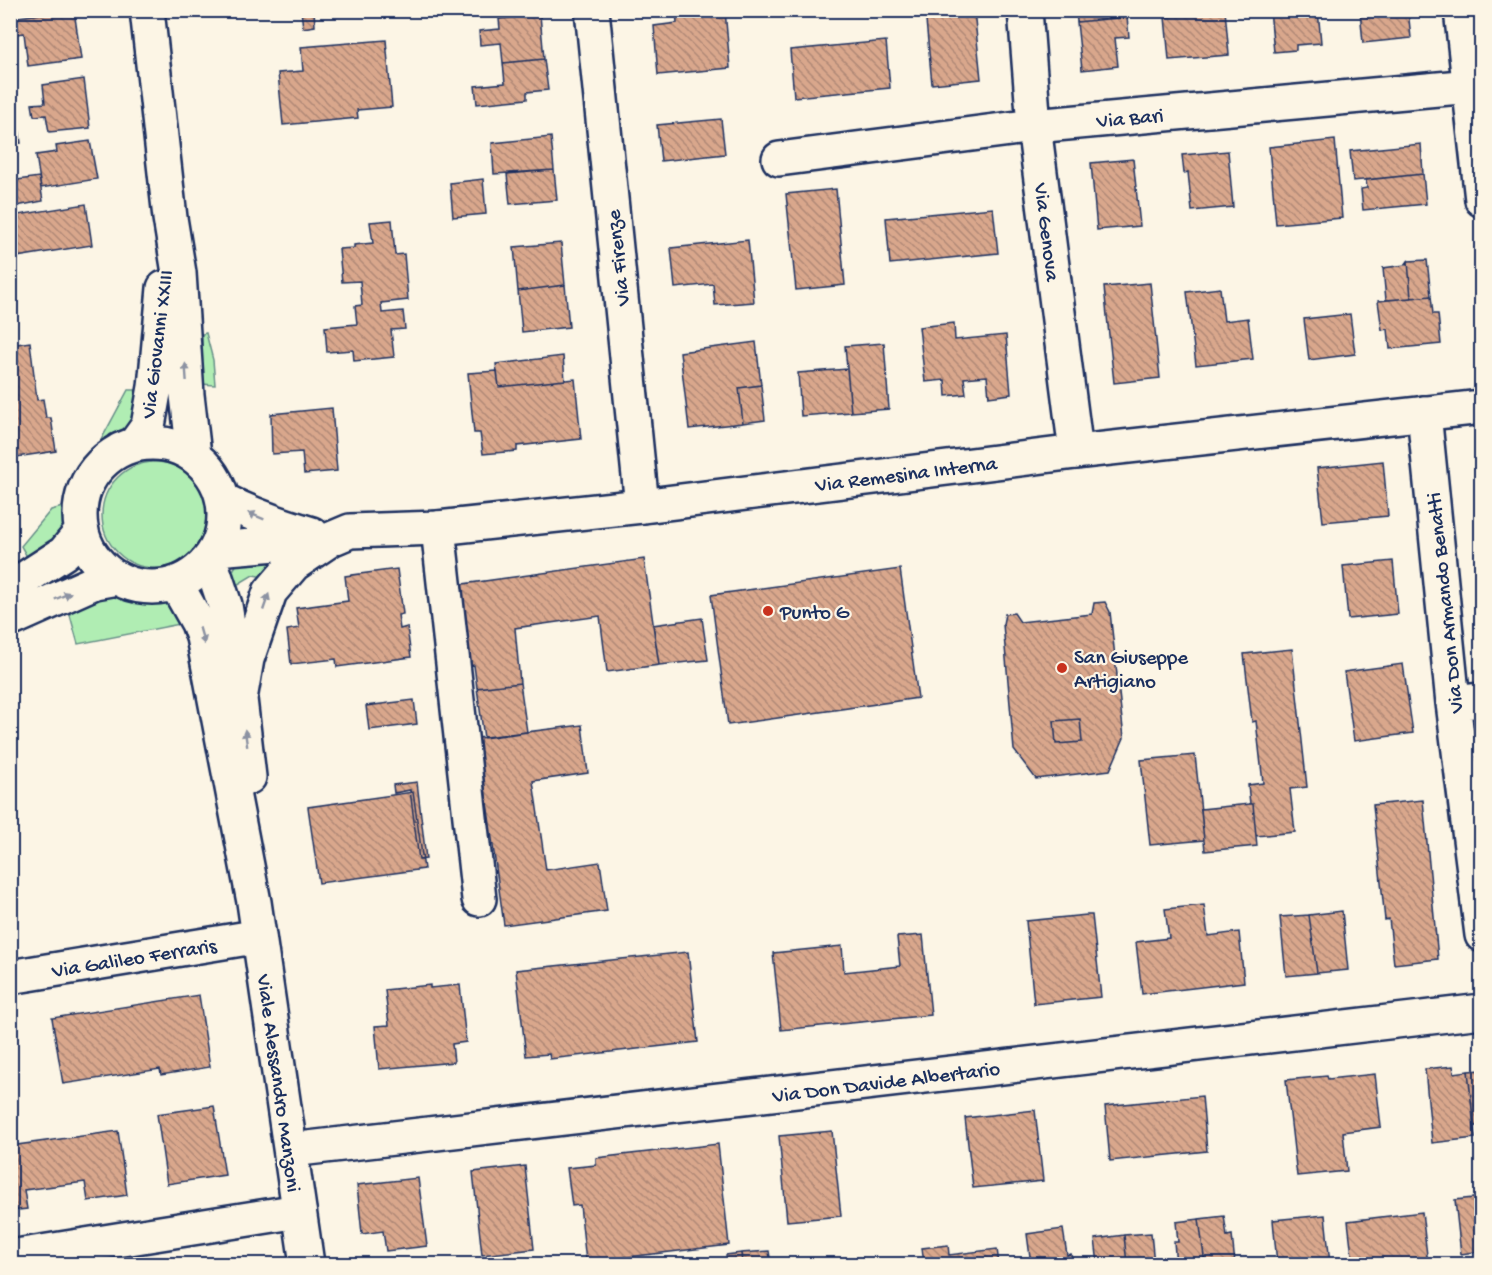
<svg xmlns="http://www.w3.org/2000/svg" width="1492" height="1275" font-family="'Gochi Hand',sans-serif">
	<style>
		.green { fill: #b0edb3; stroke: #668e88; stroke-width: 1.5 }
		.building { fill: url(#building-back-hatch); stroke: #1b2f5e; stroke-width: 1.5 }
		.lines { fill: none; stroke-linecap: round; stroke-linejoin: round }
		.minor-casing { stroke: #1b2f5e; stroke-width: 38 }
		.tertiary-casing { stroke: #1b2f5e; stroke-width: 38 }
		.minor { stroke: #fcf5e5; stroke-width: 33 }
		.tertiary { stroke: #fcf5e5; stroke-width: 33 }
		.oneway { fill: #8c92a2 }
		.poi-dot { fill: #c8321e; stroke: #fcf5e5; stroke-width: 2 }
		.labels { text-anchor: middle; stroke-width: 4.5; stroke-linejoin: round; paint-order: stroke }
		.street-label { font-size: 21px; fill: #1b2f5e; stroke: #fcf5e5 }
		.poi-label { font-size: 21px; fill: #1b2f5e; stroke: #fcf5e5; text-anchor: start }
	</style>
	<defs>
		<pattern id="building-back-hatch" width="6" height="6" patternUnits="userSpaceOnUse" patternTransform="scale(1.5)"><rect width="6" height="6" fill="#d9a78c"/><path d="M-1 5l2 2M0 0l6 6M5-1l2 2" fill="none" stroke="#af8876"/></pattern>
	</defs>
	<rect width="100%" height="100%" fill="#fcf5e5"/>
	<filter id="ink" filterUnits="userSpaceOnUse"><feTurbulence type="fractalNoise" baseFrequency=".0167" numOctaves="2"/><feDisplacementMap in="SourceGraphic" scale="12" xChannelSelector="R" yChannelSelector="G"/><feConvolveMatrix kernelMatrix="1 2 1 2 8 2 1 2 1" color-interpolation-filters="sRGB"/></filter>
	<g filter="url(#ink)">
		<!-- green -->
		<path class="green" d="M206,333L213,360L215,385L201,384L202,334Z
			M128,390H140L136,418L126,437L93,455Z
			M102 515a53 53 0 1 1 106 0a53 53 0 1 1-106 0Z
			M67,506L70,515L57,540L30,562L21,546L51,510Z
			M284,557L264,577L253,575L235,586L232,572L238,562Z
			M98,594L160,600L175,606L185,623L78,644L68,608Z"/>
		<!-- building -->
		<path class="building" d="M74,10L81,59L28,66L24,33L10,35V18Z
			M301,10H314L315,26L303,28Z
			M725,10L730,68L658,75L654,26L677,23L676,11Z
			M925,10H974L981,79L932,84Z
			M1076,10H1126L1127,17L1077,22Z
			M1203,10H1225L1229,55L1169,60L1165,17L1204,14Z
			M1270,10H1318L1321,43L1296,45V50L1274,52Z
			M1360,10H1408L1411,38L1363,43Z
			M540,15L544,59L503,63L501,43L480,45L479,31L500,29L499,19Z
			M1127,17L1129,37L1115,38L1118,66L1082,70L1077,22Z
			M386,40L392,107L357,110L358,118L283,125L278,73L303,71L301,47Z
			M886,41L890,88L794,97L790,50Z
			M544,59L548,90L527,92V99L477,104L475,86L505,83L503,63Z
			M84,79L90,128L49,132L46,115L34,116L32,104L45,103L43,85Z
			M15,98L21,143L10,144V99Z
			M721,119L725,154L661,161L657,125Z
			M551,137L554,170L494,174L492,143Z
			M1335,140L1342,218L1276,224L1269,147Z
			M90,141L97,179L41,188L36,155L57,152L56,146Z
			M1421,144L1423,174L1353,181L1350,151Z
			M1228,151L1233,207L1192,211L1188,172L1184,173L1182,155Z
			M1133,159L1140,226L1097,230L1091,163Z
			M554,170L557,200L510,204L507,174Z
			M1423,174L1426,204L1363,210L1361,189L1367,188L1366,180Z
			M39,177L43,201L11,207L10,181Z
			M483,179L486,214L453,217L450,183Z
			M836,189L845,285L796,290L786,194Z
			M86,204L92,245L10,258V206L12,216Z
			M993,208L998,253L890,264L886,218Z
			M392,220L395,255L404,254L408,300L381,303L382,313L403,311L405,329L391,330L394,357L354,361L353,350L327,352L325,327L357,324L355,306L362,305L360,281L342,282L339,249L354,248V245L373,243L370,222Z
			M748,240L754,302L715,305L713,284L675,288L671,248Z
			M561,243L565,285L518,291L514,247Z
			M1427,260L1431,296L1411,298L1408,261Z
			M1408,261L1411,298L1386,300L1383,268L1405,265Z
			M1150,283L1160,378L1114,383L1104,287Z
			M565,285L569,327L522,332L518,291Z
			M1220,288L1224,321L1248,318L1253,359L1196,365L1187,292Z
			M1431,296L1433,314H1438L1441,344L1390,349L1388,329L1382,330L1378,301Z
			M1350,314L1355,354L1309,360L1304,319Z
			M954,323L955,340L1006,335L1011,394L989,397L987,376L964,378L966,394L946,396L945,380L925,382L919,327Z
			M30,342L37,400L43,399L46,418H51L56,451L10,458V345Z
			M756,342L761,385L739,388L743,423L689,429L680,352Z
			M884,343L889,409L851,412L845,346Z
			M563,356L565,380L499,387L496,364Z
			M847,369L851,412L801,416L798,373Z
			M497,371L499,387L575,379L581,439L517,446V451L483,454L480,433H474L468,373Z
			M761,385L765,420L743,423L739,388Z
			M332,408L337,471L304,474L302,452L272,454L271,414Z
			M1482,449V494L1477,450Z
			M1383,461L1388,516L1323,522L1317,468Z
			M644,559L659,665L607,672L600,616L515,628L520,683L477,688L474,665L468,666L456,585Z
			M1393,561L1398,614L1348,619L1343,566Z
			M397,569L403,614L398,615L400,629L407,627L411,657L337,667L336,659L291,664L287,630L299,628L296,608L348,601L345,576Z
			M900,569L918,698L728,725L711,595Z
			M1105,602L1110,612L1124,738L1110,770L1036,779L1014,750L1003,624L1005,614L1014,613L1020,622L1092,614L1094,603Z
			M702,618L708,660L659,665L653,625Z
			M1292,649L1307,787L1290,789L1295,832L1256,836L1253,804H1250L1248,785L1263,783L1256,721L1252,722L1244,654Z
			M1403,664L1413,733L1354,741L1344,672Z
			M520,683L527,732L484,738L477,688Z
			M414,700L417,724L369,730L366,706Z
			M1080,719L1082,742L1056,744L1054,721Z
			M582,725L588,773L533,781L546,870L600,862L607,911L504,925L478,738Z
			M1195,755L1204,840L1150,845L1141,760Z
			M417,782L426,859L419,860L410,790L394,793L393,785Z
			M413,792L424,869L319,883L308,807Z
			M1423,800L1438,959L1394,964L1389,919L1385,920L1373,805Z
			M1250,804H1253L1257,846L1205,851L1201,809Z
			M1204,905L1208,936L1239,932L1244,982L1142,994L1136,942L1169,938L1165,909Z
			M1342,911L1348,970L1317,973L1309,915Z
			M1087,915H1092L1101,997L1034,1004L1026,921Z
			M1309,915L1317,973L1286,976L1280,917Z
			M923,935L931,1015L781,1030L773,953L842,946L844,972L900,966L897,937Z
			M688,952L698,1042L550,1059L549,1054L526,1056L516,970Z
			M430,985V988L460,985L466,1042L452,1044L454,1062L379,1069L375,1026L389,1025L385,990Z
			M199,995L210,1067L161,1075L160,1069L63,1084L52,1018Z
			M1453,1066L1454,1073L1468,1071L1475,1138L1432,1143L1425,1069Z
			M1482,1070V1126H1474L1468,1071Z
			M1375,1074L1381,1127L1343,1132L1347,1171L1297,1176L1286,1080L1327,1076L1328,1079Z
			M1202,1096L1207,1151L1110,1161L1105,1106Z
			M214,1106L225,1175L167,1184L157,1114Z
			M1035,1110L1043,1181L973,1188L965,1118Z
			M118,1131L127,1195L88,1201L85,1182L24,1190L27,1209L10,1211V1146Z
			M832,1131L841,1216L787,1221L779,1136Z
			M718,1144L729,1245L586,1262L580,1205L572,1206L567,1168L596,1165V1158Z
			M525,1166L534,1249L482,1255L473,1172Z
			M418,1178L427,1246L386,1251L383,1231L362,1234L357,1185Z
			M1482,1197V1251L1461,1254L1455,1200Z
			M1422,1212L1428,1264H1353L1348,1221Z
			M1325,1215L1330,1264H1277L1273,1220Z
			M1224,1216L1227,1236L1232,1235L1235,1264H1205L1199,1219Z
			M1199,1219L1205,1264H1176L1174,1242H1178L1176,1222Z
			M1063,1229L1067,1255L1071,1254L1072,1264H1031L1027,1234Z
			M1151,1233L1154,1264H1127L1124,1235Z
			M1124,1235L1127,1264H1098L1095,1239Z
			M948,1245L949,1255L997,1249L999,1264H924L922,1248Z
			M769,1251L771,1264H742L741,1253Z
			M741,1253L742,1264H727L726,1255Z"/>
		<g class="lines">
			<!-- minor casing -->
			<g class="minor-casing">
				<path id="minor" d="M592,10L642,506
					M1025,10L1034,126L1076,452
					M1461,10L1482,200
					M779,159L1034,126L1482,85
					M1424,413L1453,703L1482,935
					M438,528L479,899
					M1453,703L1482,700
					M10,977L242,939H259
					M291,1150L1482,1011
					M10,1257L299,1211"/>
			</g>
			<!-- tertiary casing -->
			<g class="tertiary-casing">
				<path id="tertiary" d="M147,10L170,218L179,273L187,395L194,455
					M80 515a72 72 0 1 1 144 0a72 72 0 1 1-144 0Z
					M120,450L135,444L148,426L155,387L164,288
					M223,500C252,515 281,525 312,534
					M216,549L326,540
					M210,560L225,605L240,699L249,777
					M176,584L198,623L203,637L254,902L307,1264
					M10,588L64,553L82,531
					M10,620L95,582L117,578
					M240,699L247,659L270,592L294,564L331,539L350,531L438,528L642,506L1076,452L1482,407"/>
			</g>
			<!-- minor -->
			<use href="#minor" class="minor"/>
			<!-- tertiary -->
			<use href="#tertiary" class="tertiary"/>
		</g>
		<!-- one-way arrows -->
		<defs><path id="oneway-solid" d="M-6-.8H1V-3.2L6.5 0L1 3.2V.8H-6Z" transform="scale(1.5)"/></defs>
		<g class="oneway">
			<use href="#oneway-solid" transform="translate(186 372) rotate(-94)"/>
			<use href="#oneway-solid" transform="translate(256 516) rotate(-158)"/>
			<use href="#oneway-solid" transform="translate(63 596) rotate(-23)"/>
			<use href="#oneway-solid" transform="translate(266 602) rotate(-71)"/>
			<use href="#oneway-solid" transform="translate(202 636) rotate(74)"/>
			<use href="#oneway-solid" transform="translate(246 738) rotate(-98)"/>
		</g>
	</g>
	<!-- markers -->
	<g class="poi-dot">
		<circle cx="768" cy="611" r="6"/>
		<circle cx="1062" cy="668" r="6"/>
	</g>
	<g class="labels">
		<!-- street labels -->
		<g class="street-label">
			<text transform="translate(1130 117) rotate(-5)" y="7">Via Bari</text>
			<text transform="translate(1048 232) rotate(83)" y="7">Via Genova</text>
			<text transform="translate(617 258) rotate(-96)" y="7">Via Firenze</text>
			<text transform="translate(156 344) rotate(-83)" y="7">Via Giovanni XXIII</text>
			<text transform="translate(906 473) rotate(-7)" y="7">Via Remesina Interna</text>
			<text transform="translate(1444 603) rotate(-96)" y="7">Via Don Armando Benatti</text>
			<text transform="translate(134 957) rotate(-9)" y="7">Via Galileo Ferraris</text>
			<text transform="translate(886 1081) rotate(-7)" y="7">Via Don Davide Albertario</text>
			<text transform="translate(280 1083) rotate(82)" y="7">Viale Alessandro Manzoni</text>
		</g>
		<!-- poi labels -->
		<g class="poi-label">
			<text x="780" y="618">Punto G</text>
			<text x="1074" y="663">San Giuseppe<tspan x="1074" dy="24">Artigiano</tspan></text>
		</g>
	</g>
	<!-- margin -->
	<rect width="1492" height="1275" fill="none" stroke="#fcf5e5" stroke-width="36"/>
	<rect x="18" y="18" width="1456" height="1239" fill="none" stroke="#1b2f5e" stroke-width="2" filter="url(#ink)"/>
</svg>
